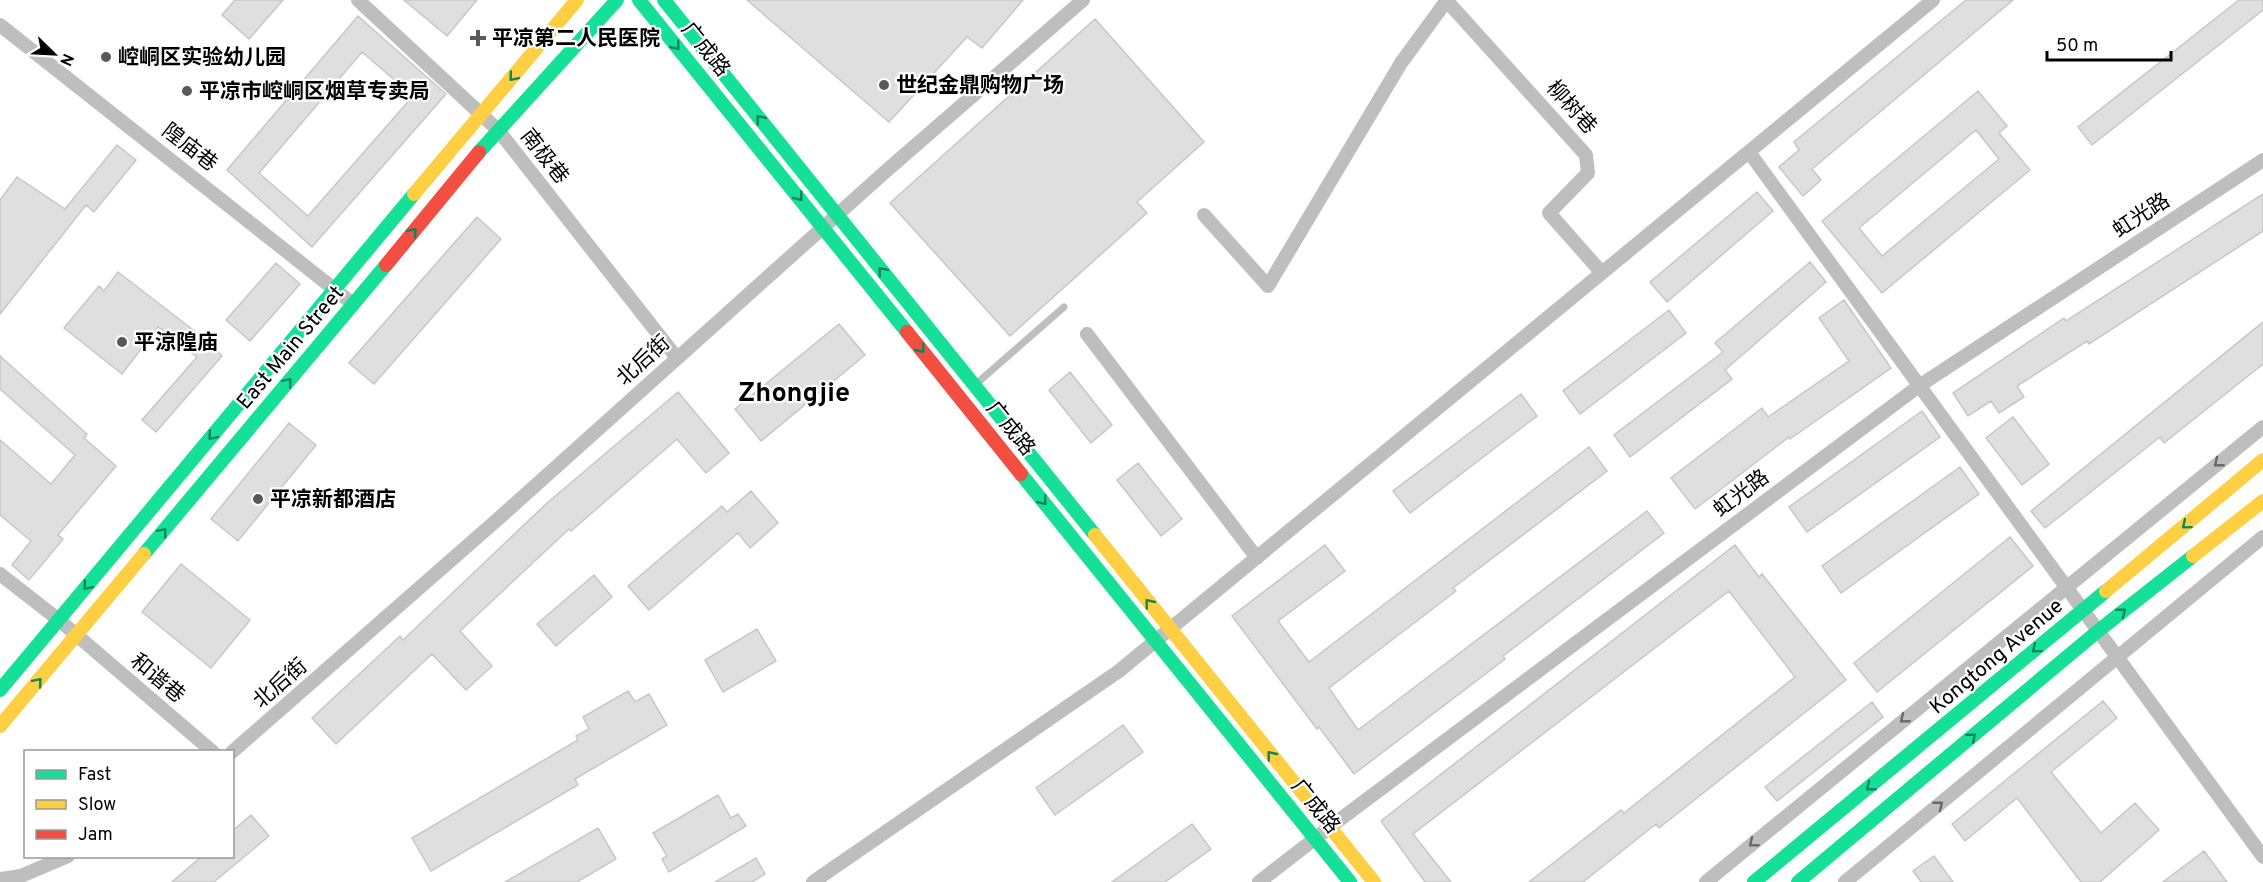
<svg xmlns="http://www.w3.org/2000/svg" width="2263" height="882" font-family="Overpass,'Noto Sans SC',sans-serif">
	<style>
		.building { fill: #dfdfdf; stroke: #c7c7c7; stroke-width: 1.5; fill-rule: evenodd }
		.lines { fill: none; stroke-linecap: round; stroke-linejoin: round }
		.lane { stroke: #bebebe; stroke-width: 7 }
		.street { stroke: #bebebe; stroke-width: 14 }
		.fast { stroke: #16e098; stroke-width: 14 }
		.slow { stroke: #ffcf43; stroke-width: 14 }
		.jam { stroke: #f24e42; stroke-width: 14 }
		.oneway { stroke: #0d865b }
		.oneway2 { stroke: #686868 }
		.poi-dot { fill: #595959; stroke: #fff; stroke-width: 2 }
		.labels { text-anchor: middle; stroke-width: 4.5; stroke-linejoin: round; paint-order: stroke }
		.poi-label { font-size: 21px; font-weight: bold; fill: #000; stroke: #fff; text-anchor: start }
		.street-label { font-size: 21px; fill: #000; stroke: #fff }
		.district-label { font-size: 27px; font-weight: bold; fill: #000; stroke: #fff }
	</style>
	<rect width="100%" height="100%" fill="#fff"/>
	<!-- building -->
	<path class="building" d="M235,0H283L249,39L222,15Z
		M404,0H477L447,36Z
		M747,0H1023L982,48L967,37L889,122Z
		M1966,0H2013L1812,169L1821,180L1803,196L1779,167L1799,150L1794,142Z
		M2239,0H2263V10L2092,145L2078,127Z
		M358,16L446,94L312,247L227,170ZM362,52L413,96L308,216L259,173Z
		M1095,19L1204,142L1137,202L1147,213L1010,336L890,203Z
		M1978,91L2007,126L1999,133L2030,170L1882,293L1822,221ZM1976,130L1999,159L1882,256L1859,228Z
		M117,145L136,160L94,212L86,205L0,314V200L17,177L65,209Z
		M1757,192L1773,211L1667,302L1650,282Z
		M2263,194V231L2089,344L2087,341L2017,386L2024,397L1999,413L1991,401L1968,416L1953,393L2064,318L2066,321Z
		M477,217L501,239L374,384L349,363Z
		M1810,262L1826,282L1725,370L1732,379L1630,457L1614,435L1723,352L1715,343Z
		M276,263L300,284L250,341L226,320Z
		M118,272L205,339L222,356L156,432L142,420L197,357L158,327L122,374L64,328L99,286L104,291Z
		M1844,300L1891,368L1790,439L1789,437L1695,509L1671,478L1762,408L1768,417L1849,361L1819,318Z
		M1669,310L1686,333L1580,414L1563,391Z
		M2263,322V364L2164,443L2160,437L2045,528L2031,511Z
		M839,324L865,355L761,441L735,409Z
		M0,356L87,434L84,438L116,466L58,535L63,539L29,580L12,565L31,541L0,515V440L51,484L75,455L0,389Z
		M1070,372L1112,425L1091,443L1049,390Z
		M678,392L729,453L706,473L677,439L571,531L569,529L460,631L492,666L466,690L432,654L336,744L312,718L400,636L403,640L547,503Z
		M1521,394L1537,416L1410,513L1393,491Z
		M1922,411L1940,437L1807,532L1789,507Z
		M2013,417L2049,464L2022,485L1986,438Z
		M289,423L316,445L238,541L211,519Z
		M1589,447L1607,471L1453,588L1456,591L1329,688L1358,730L1647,511L1664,533L1503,656L1505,659L1354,774L1319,727L1317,729L1232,616L1325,545L1345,571L1278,621L1309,662Z
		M1138,463L1182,519L1161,536L1117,480Z
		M1960,467L1979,494L1841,593L1822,566Z
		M751,491L778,523L750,548L738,533L649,610L628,586L722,506L727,512Z
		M2010,537L2033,566L1877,692L1854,663Z
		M1735,545L1759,577L1762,574L1846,680L1659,828L1656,824L1583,882H1529L1621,810L1624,813L1795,677L1729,591L1413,834L1451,882H1425L1381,821Z
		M181,564L250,620L211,668L142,612Z
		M594,575L612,597L556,646L537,624Z
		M757,629L776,661L723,692L705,660Z
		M628,691L635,702L649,694L667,725L575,779L578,785L431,871L412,838L578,740L576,736L589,729L583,717Z
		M2103,701L2117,718L2051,772L2101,833L2135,803L2159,830L2100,882H2081L2017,798L1965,841L1952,824Z
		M1872,702L1883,717L1777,801L1765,787Z
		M1123,725L1143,752L1055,815L1036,788Z
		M718,795L731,818L738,814L746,826L669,872L662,859L667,856L653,833Z
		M251,815L269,836L214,882H172L202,856H232V831Z
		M1192,824L1211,849L1165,882H1112Z
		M598,828L616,859L577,882H505Z
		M2204,851L2227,882H2163Z
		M1934,856L1953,882H1921L1913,871Z
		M756,858L765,874L752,882H715Z"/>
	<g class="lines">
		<!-- lane -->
		<path class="lane" d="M976,384L1064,307"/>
		<!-- street -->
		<path class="street" d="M358,0L498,130L677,358
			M1447,1L1586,155L1588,173L1549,213L1602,273
			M0,25L353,304
			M1749,152L2263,857
			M1204,215L1268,286L1401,63L1447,0
			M1087,334L1257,558
			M0,574L59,620L213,752
			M232,752L498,519L886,171L1083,0
			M0,879L21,876L68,856
			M813,882L1119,671L1933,0
			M1259,882L1330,827L1919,386L2263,160
			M1706,882L2263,427
			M1845,882L2263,537"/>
		<!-- fast -->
		<path class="fast" d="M639,0L907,332
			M664,0L1095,535
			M479,152L617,0
			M1021,474L1350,882
			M144,554L386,265
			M0,690L414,194
			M1754,882L2106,591
			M1798,882L2098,631L2193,556"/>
		<!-- slow -->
		<path class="slow" d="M414,194L577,0
			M1095,535L1374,882
			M2193,556L2263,501
			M2106,591L2263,460
			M0,726L144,554"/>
		<!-- jam -->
		<path class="jam" d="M386,265L479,152
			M907,332L1021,474"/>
	</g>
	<!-- one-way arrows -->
	<defs><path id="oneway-chevron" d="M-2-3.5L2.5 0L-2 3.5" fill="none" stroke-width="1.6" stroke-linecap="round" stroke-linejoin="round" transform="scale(1.5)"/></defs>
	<g class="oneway">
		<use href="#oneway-chevron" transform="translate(676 46) rotate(51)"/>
		<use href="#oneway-chevron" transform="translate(513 77) rotate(130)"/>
		<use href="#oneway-chevron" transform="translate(760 119) rotate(-129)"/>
		<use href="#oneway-chevron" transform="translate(799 197) rotate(51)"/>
		<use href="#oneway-chevron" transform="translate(413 232) rotate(-50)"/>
		<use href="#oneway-chevron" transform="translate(882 271) rotate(-129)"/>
		<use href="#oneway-chevron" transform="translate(921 349) rotate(51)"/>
		<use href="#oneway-chevron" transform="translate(288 382) rotate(-50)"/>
		<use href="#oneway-chevron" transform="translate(212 436) rotate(130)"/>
		<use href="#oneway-chevron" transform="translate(1043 501) rotate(51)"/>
		<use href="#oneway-chevron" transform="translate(2186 525) rotate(140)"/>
		<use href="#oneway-chevron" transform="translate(163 532) rotate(-50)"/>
		<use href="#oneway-chevron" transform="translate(87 586) rotate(130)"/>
		<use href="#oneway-chevron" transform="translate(1149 603) rotate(-129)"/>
		<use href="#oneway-chevron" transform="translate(2122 612) rotate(-38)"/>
		<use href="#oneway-chevron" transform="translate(2036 649) rotate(140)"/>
		<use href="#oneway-chevron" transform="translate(38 682) rotate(-50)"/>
		<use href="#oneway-chevron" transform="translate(1972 737) rotate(-40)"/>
		<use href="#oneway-chevron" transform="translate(1271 755) rotate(-129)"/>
		<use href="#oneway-chevron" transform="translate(1870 787) rotate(141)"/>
	</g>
	<g class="oneway2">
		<use href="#oneway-chevron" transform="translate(2218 463) rotate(141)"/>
		<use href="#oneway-chevron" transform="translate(1904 719) rotate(141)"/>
		<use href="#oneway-chevron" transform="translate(1939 805) rotate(-39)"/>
		<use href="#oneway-chevron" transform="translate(1753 843) rotate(141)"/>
	</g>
	<!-- markers -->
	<g class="poi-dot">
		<path d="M475 29h6v6h6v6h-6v6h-6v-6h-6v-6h6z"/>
		<circle cx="106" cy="57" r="6"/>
		<circle cx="884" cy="85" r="6"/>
		<circle cx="187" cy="91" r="6"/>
		<circle cx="122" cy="342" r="6"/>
		<circle cx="258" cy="499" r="6"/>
	</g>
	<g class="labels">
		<!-- poi labels -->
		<g class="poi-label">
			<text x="492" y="45">平凉第二人民医院</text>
			<text x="118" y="64">崆峒区实验幼儿园</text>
			<text x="896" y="92">世纪金鼎购物广场</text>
			<text x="199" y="98">平凉市崆峒区烟草专卖局</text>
			<text x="134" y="349">平涼隍庙</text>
			<text x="270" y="506">平凉新都酒店</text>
		</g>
		<!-- street labels -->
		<g class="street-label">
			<text transform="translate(706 49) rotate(51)" y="7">广成路</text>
			<text transform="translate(1572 107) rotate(48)" y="7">柳树巷</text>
			<text transform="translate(190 147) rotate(38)" y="7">隍庙巷</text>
			<text transform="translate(545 156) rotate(52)" y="7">南极巷</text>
			<text transform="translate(2141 215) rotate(-33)" y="7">虹光路</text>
			<text transform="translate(290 347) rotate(-50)" y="7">East Main Street</text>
			<text transform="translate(643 360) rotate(-42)" y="7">北后街</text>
			<text transform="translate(1011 428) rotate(51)" y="7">广成路</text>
			<text transform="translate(1741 493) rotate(-37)" y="7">虹光路</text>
			<text transform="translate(1996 656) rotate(-40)" y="7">Kongtong Avenue</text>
			<text transform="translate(158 678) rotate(40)" y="7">和谐巷</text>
			<text transform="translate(280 683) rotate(-41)" y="7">北后街</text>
			<text transform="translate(1316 806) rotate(51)" y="7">广成路</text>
		</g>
		<!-- district labels -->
		<g class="district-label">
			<text x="794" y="401">Zhongjie</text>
		</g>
	</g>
	<!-- legend -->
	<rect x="24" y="750" width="210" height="108" fill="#ffffff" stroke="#999999" stroke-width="1.5"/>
	<rect x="36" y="770" width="30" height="9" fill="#16e098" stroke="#999999" stroke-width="1.5"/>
	<text x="78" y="780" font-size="18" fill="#000000">Fast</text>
	<rect x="36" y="800" width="30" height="9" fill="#ffcf43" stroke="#999999" stroke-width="1.5"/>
	<text x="78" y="810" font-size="18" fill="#000000">Slow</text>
	<rect x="36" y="830" width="30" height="9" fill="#f24e42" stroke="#999999" stroke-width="1.5"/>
	<text x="78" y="840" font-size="18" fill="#000000">Jam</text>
	<!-- north arrow -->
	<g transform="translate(54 54) rotate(114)" stroke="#ffffff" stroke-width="4.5" paint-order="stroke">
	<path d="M0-4.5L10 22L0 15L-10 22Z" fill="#000000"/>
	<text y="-9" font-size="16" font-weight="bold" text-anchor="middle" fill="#000000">N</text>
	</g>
	<!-- scale -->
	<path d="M2047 51v9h124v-9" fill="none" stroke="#000000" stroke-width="3"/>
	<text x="2056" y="51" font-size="18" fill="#000000" stroke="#ffffff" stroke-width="4.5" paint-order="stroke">50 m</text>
</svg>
